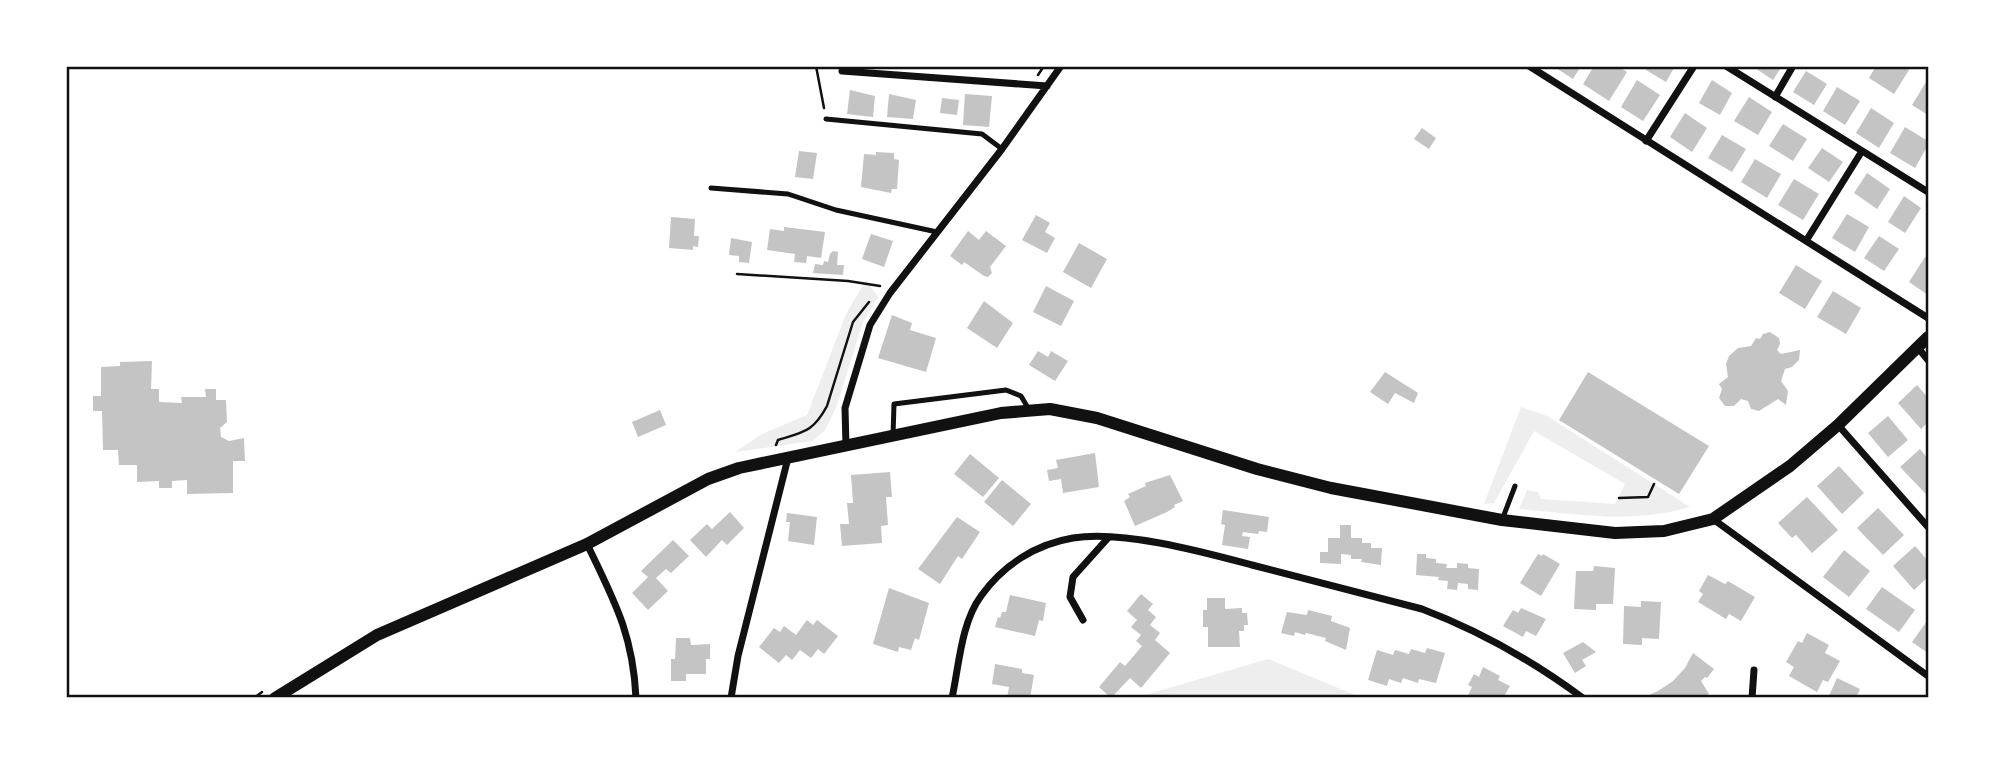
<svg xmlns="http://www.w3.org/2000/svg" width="1995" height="764" font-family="Inter,sans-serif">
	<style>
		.green { fill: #eee }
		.building { fill: #c4c4c4 }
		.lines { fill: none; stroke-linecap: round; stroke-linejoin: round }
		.path { stroke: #111; stroke-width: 2.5 }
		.service { stroke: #111; stroke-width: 5 }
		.minor { stroke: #111; stroke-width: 7 }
		.tertiary { stroke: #111; stroke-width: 12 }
		.neatline { fill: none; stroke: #111; stroke-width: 2.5 }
	</style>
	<rect width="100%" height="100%" fill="#fff"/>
	<!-- green -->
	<path class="green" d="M866,280L878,297L863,322L836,408L825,430L813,441L735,452L762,434L807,415L846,314Z
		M1521,407L1547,416L1690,507C1632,524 1578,514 1519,509L1527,490L1538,492L1541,499L1615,504L1625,484L1534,431L1494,503L1484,504Z
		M1268,659L1360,697H1138Z"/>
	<!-- building -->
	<path class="building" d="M1553,66H1581L1573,79Z
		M1594,66H1618L1627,72L1609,101L1583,84Z
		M1648,66H1675L1666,82L1646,70Z
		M1752,66H1782L1773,80Z
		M1876,66H1903L1909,70L1894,94L1869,78Z
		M1806,71L1827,84L1814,105L1793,92Z
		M1637,80L1660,95L1643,121L1621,107Z
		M1712,80L1732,93L1720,115L1699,103Z
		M1926,82L1928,84V115L1912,105Z
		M1837,87L1860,101L1845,125L1823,111Z
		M850,90L875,96L873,117L847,114Z
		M889,94L916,100L913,119L887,117Z
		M965,94L992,96L989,127L963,125Z
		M1749,97L1772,112L1758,135L1734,121Z
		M942,98L959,100L957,115L940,113Z
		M1871,108L1894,123L1879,148L1856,133Z
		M1685,113L1707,128L1692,152L1670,137Z
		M1783,124L1807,139L1793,161L1769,146Z
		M1905,127L1928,141V145L1915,168L1890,153Z
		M1422,128L1436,138L1429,149L1414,139Z
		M1722,135L1746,149L1732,172L1708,158Z
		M1822,148L1843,162L1829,182L1808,168Z
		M799,151L817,153L813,179L795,177Z
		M876,152L894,153V159L899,160L897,189H892L891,193L861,187L864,154L876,155Z
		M1755,159L1781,174L1767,198L1741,182Z
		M1867,173L1890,189L1877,209L1854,193Z
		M1794,179L1819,194L1803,220L1778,205Z
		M1904,196L1921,208L1905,233L1888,222Z
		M1847,214L1869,227L1855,252L1832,238Z
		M1036,215L1050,223L1045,232L1055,238L1047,253L1022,240Z
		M671,217L695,219L694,236H699L698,247L693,246V250L669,248Z
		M784,227L825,232L821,258L807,256L806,263L794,262L795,254L767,250L770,229L784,231Z
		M968,231L979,240L986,231L1006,246L990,267L992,273L988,277L984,276L964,262L962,265L950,256Z
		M871,234L893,241L884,267L862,259Z
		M1879,236L1899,249L1884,271L1864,258Z
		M731,238L752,242L749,263L739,262V256L729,255Z
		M1079,243L1107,259L1091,288L1063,272Z
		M833,251L838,252L837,265H844L843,275L813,273L815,264L823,265L824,261L828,262L830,254Z
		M1925,257L1928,259V295L1909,282Z
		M1796,265L1822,281L1805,309L1779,293Z
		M1046,286L1074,301L1061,326L1033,312Z
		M1833,291L1861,308L1846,334L1817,317Z
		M984,301L1013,323L997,348L967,328Z
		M892,315L912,323L910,330L936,338L926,372L878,358Z
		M1770,332L1779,338L1780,344L1777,350L1781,354L1800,350L1799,360L1792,367L1785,369L1781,381L1788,391L1786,405L1778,399L1759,411L1751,409L1748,401L1741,399L1734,406H1725L1719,398L1722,389L1719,384L1728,377L1726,364L1729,356L1738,348L1751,346L1756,338L1760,339L1763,334Z
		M1038,351L1048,357L1051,351L1068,361L1055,381L1029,365Z
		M152,361L151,389H159V402L182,403L181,397H206L205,389H216V400H226L227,422L220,428L221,437L229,441L244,438L245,461H233V493L187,494V480L172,481V488H159V481L137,482V465H119L118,450H103L102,411H93V396H101V367L120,366V362Z
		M1385,372L1418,393L1414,403L1395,393L1388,404L1370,392Z
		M1588,372L1709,446L1679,494L1559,420Z
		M1917,385L1928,398V422L1921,429L1898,403Z
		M660,410L666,425L638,437L632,422Z
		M1888,416L1908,440L1888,457L1868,433Z
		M1920,449L1928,459V492L1926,494L1900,467Z
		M1095,453L1099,487L1063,493L1061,479L1049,481L1047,470L1058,468L1056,460Z
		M970,454L999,478L983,497L954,474Z
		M1839,466L1864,493L1842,514L1817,486Z
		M890,472L892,497H886L888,525L881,526L882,543L842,546L840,524H849L847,503H853L851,475Z
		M1170,475L1183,501L1174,505L1175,507L1167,512L1135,526L1124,501L1130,497L1128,494L1146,486L1145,483Z
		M1002,480L1031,504L1013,526L984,502Z
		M1807,497L1838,530L1812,553L1796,535L1792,538L1778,523Z
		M1878,508L1904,535L1883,555L1857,528Z
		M1223,510L1269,517L1267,532L1259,531L1258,534L1243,532L1242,536L1250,537L1248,549L1222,545L1225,525L1221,524Z
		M730,512L744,528L727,545L722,540L706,557L690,540L707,524L712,529Z
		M787,513L817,517L814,545L788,541L790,522H786Z
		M957,517L980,532L962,559L958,556L940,584L918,569Z
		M1340,525H1351V538H1362V543H1371V548H1382L1381,565L1361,562L1362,559H1351V555L1341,554V564L1320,563V552H1328V538H1340Z
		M673,540L689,556L671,573L666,569L656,578L668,591L648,610L632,593L648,577L641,571Z
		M1915,546L1928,561V577L1914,590L1893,566Z
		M1844,550L1870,571L1849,597L1823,577Z
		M1417,554H1426V558L1436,559V563L1447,564L1446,568H1457V563L1468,564V568L1479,569L1478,590L1468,589V584L1458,583L1457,590L1447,589L1448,581L1438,580L1439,577L1416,575Z
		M1538,554L1542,556L1543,554L1560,564L1541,596L1520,583Z
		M1594,566L1615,568L1613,604H1596V610L1574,609L1576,571H1593Z
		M1708,575L1725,584L1728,581L1755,597L1741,621L1729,614L1726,619L1698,602L1703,594L1699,591Z
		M1882,587L1915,610L1899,632L1866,609Z
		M889,588L929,603L919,640L915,638L911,650L899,647L898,652L873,644Z
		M1141,594L1153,604L1148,610L1156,617L1150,625L1160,633L1155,640L1170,653L1141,688L1130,678L1111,698L1099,687L1120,662L1125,666L1142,646L1136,641L1141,635L1131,627L1137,620L1127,611Z
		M1010,595L1046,603L1043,621L1039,620L1035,636L995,627L998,617L1000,618L1002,612H1006Z
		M1207,598H1225V609L1242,608V613H1247L1248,625H1244V631H1239L1240,647H1208V627H1203V610H1207Z
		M1641,601L1661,602L1659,639L1642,638V645L1623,644L1624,606L1641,607Z
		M1521,608L1546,619L1536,636L1526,631L1523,637L1503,626L1513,610L1518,613Z
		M1308,610L1332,616L1331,621L1350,628L1346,650L1325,641L1326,638L1306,633L1305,635L1295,632L1294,636L1281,633L1287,612L1307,615Z
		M807,620L813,625L817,620L838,636L824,654L818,649L811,658L800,650L792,660L786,655L779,663L759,647L774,628L780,632L784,626L796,635Z
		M1927,621L1928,622V653L1912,642Z
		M1807,633L1829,645L1825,653L1840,661L1828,682L1823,680L1817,692L1789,676L1794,667L1786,662L1798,641L1802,643Z
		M676,638H690L691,645L710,644V659H706V674H686V681H671V659H675Z
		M1583,642L1596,652L1582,660L1586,666L1575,673L1563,653Z
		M1427,648L1445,653L1436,683L1419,679L1418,683L1403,678L1401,683L1389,679L1387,686L1368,680L1377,650L1393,655L1395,650L1409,654L1411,649L1425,653Z
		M1693,653L1714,669L1707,678L1705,677L1701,681L1709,694L1704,698H1642L1658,691L1673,681L1685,668Z
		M995,664L1022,669V673L1034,675L1030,698H1007L1009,687L992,684Z
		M1483,667L1500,676L1498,680L1510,686L1503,698H1467L1472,687L1468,685L1474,674L1479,677Z
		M1837,678L1860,689L1856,698H1828Z"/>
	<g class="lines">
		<!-- path -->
		<path class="path" d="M816,66L824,108
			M1038,75L1044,66
			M737,274L848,281L880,286
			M776,445L778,440C804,432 813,432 827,406L853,322L869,302
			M1619,498L1648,497L1654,484
			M254,698L262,692"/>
		<!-- service -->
		<path class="service" d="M826,119L982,134L1002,149
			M711,188L788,194L836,210L937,232
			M893,436L894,404L1006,390L1021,396L1028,408
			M1502,520L1515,486"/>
		<!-- minor -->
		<path class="minor" d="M1529,66L1928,318
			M1726,66L1928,192
			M842,71L1047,86
			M1775,97L1793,66
			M1646,141L1694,66
			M1806,241L1862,151
			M1918,348L1928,360
			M1838,425L1928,527
			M846,446L845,408L870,325L890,293L1002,149L1061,66
			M1713,519L1928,676
			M587,544C614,600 633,634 636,698
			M1083,620L1070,597L1073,577L1108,538
			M731,698L738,656L788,458
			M952,698C959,666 961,623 981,596C1003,565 1036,544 1073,538C1123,530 1203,552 1252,565C1308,580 1365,594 1422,609C1480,631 1533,661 1583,698
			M1752,698L1754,670"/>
		<!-- tertiary -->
		<path class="tertiary" d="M275,698L377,635L587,544L708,479L739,468L1001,413L1050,409L1097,418L1257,469L1331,488L1502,520L1615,533L1664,531L1713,519L1790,466L1838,425L1928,337"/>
	</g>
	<!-- border -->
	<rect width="1995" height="764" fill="none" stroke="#ffffff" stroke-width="136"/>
	<rect x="68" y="68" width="1859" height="628" class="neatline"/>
</svg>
